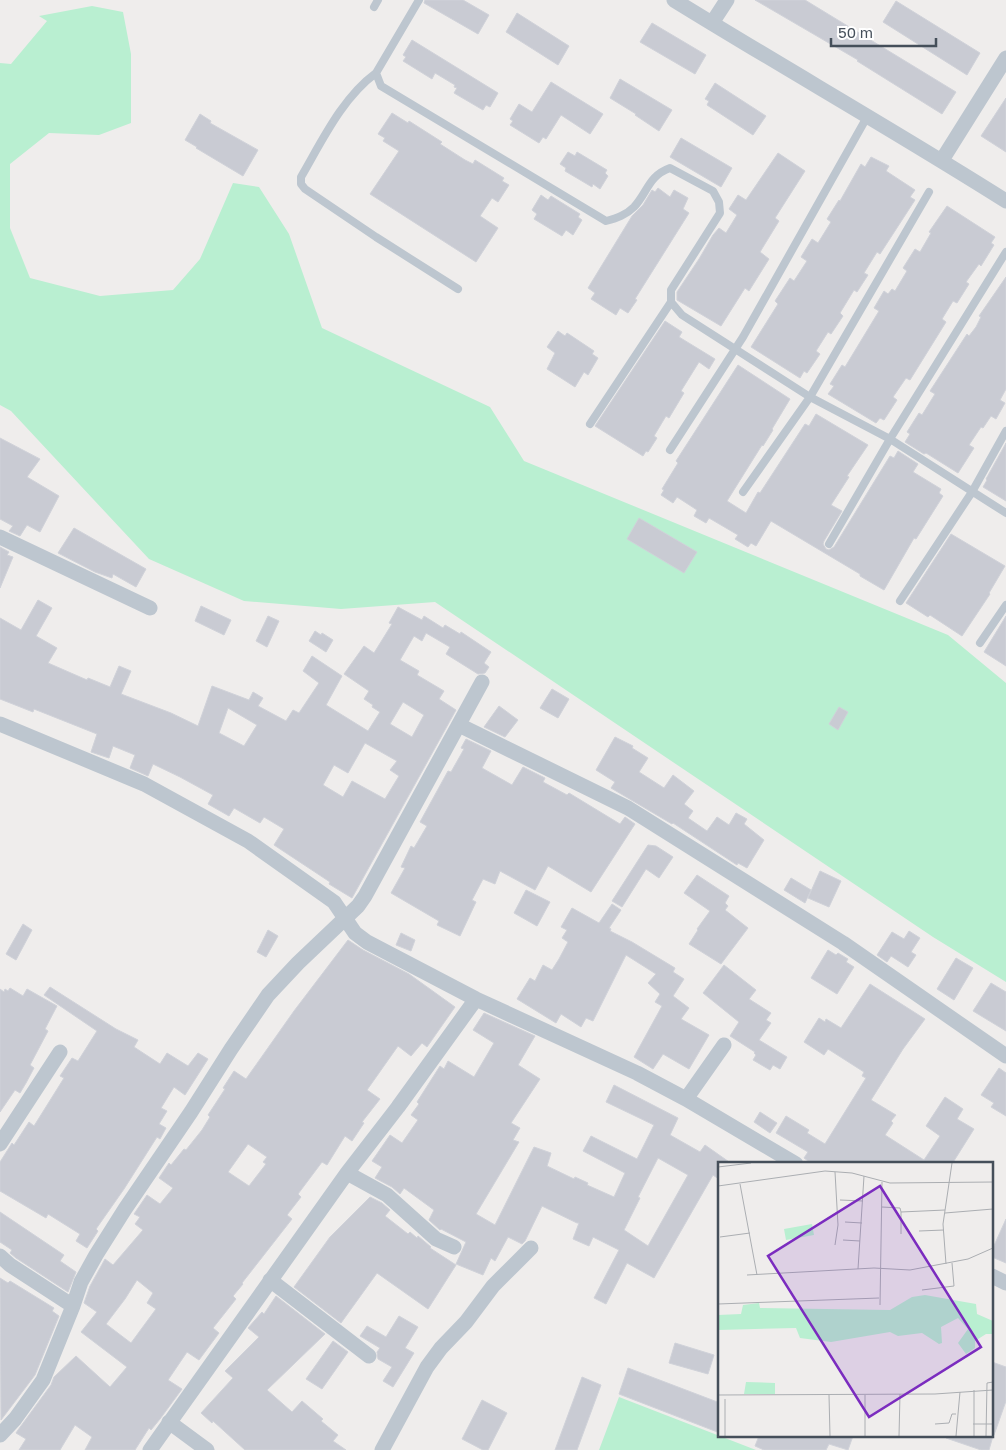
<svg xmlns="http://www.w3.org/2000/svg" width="1006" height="1450" font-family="'Golos Text',sans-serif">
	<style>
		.green { fill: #b9efd1 }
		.building { fill: #c9cbd3; stroke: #d0d2d9; fill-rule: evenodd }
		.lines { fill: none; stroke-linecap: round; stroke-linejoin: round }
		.service { stroke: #bdc6cf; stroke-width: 8 }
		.minor { stroke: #bdc6cf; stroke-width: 15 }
		.inset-road { fill: none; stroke: #abaeb2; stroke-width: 1 }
		.view { fill: #7b2cbf; fill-opacity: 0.15; stroke: #7b2cbf; stroke-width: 2.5 }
		.inset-edge { fill: none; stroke: #454f5a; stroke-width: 2.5 }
	</style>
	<rect width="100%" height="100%" fill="#efedec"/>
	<!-- green -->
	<path class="green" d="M92,6L123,12L131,54V123L99,135L49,133L10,164V228L30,278L100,296L173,290L200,259L233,183L259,187L289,234L322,328L490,407L524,461L948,635L1006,683V982L933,937L435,602L341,609L244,601L149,559L11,411L0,405V63L11,64L47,21L39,16Z
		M619,1397L756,1450H599Z"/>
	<!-- building -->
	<path class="building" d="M425,0H463L489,15L478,34L424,3Z
		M755,0H805L956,92L942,114L857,61L858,60Z
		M896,1L980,53L967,75L883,22Z
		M517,13L569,46L558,65L506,32Z
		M652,23L706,55L695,74L640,42Z
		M412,40L498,93L490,107L486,105L483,110L454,93L457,88L454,87L455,85L435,73L432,79L403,61L406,57L403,55Z
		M620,79L672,110L659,131L635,115L636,114L610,98Z
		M551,82L603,114L590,134L561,115L546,139L543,137L539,143L510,125L513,121L510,119L519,104L532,112Z
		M715,83L766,116L753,135L707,105L709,101L705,99Z
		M1006,98V152L981,136Z
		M392,113L408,123L409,121L442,142L440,144L465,160L473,164L475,160L504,178L502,181L509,185L498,202L492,198L480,216L498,228L476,262L370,194L399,151L383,141L385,138L378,134Z
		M200,114L211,121L210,123L258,150L243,176L196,148L197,147L185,140Z
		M681,138L732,168L721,187L670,157Z
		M568,152L575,156L577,152L607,170L605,173L608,176L600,189L593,184L592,187L565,171L566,168L560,164Z
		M778,153L805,171L775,218L779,221L760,252L769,259L749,291L745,288L721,326L677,300V292L699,259L713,235L719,228L726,233L737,215L729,209L738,195L746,200Z
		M871,157L889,166L886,171L915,190L910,197L915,200L880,254L877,252L864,273L868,275L857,292L854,290L840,313L843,316L831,334L828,332L816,351L820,354L807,373L804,371L800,378L751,347L778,304L775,301L790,278L794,281L807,261L801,257L812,239L818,243L831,222L827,219L839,200L840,201L861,164L865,167Z
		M658,188L670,197L674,190L688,198L683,209L689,213L635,299L637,300L628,313L620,308L616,315L591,299L595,293L588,288L632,216L643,205L652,190L655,192Z
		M541,195L548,200L551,196L580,214L578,217L582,220L573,235L566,230L562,236L534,219L537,214L532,210Z
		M947,206L995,237L991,243L994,245L981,266L979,264L966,282L969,284L957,303L953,301L942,319L946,322L910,380L906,378L893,397L897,400L884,420L880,418L876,423L828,394L834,386L830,384L842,365L845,367L879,311L874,308L884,291L888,294L892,289L895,291L907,271L903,268L915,249L920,252L931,233L929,232Z
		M1006,277V389L1000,400L1005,403L996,419L991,416L983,428L981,427L969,445L974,448L958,473L926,453L924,454L905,442L910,434L907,432L919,413L922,415L935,394L930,391L967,334L969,336L976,327L981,317L979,316Z
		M665,321L682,332L679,337L715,359L709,369L699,362L681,391L684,393L669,418L666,416L654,436L657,438L648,452L646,451L643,456L595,426Z
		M558,331L565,336L567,333L594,351L592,354L598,358L588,375L584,372L575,387L547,369L555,353L547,347Z
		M738,365L790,399L772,429L773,430L763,446L762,445L727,501L746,513L758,492L760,493L805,424L809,426L816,414L868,445L847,476L849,477L831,505L842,511L824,541L823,544L826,549L829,550L834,547L890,456L894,458L898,451L918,464L913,472L941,489L939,493L943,496L916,539L914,538L884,590L860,576V574L771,521L756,546L751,543L748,547L735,539L738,535L709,518L706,523L694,516L697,510L677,497L673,503L661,495L664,490L662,489L678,463L676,461Z
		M0,438L40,459L27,477L59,496L40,532L27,525L20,536L9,531L13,526L0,519Z
		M1006,443V501L983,487L987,480L986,479Z
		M639,518L697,552L684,573L627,539Z
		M74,528L146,569L136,587L113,574L112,578L95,572L58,553Z
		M951,534L1005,566L989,593L990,594L962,636L930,615L928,617L906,603Z
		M0,547L9,552L7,555L13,557L0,588Z
		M38,600L52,608L36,636L57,648L48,663L87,680L88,678L110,687L119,666L131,671L121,694L171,713L198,726L212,686L249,700L253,692L263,698L258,706L286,721L293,710L299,713L319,683L303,671L312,656L342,676L326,705L368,731L380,712L372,707L373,705L364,699L369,691L344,674L364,646L374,653L392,624L389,623L398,607L422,620L424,616L443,628L445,625L460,634L461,632L491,652L484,663L489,667L485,673L478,674L446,654L450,647L426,633L422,641L414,636L400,660L419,671L417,675L444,691L439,699L456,710L352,898L329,884L330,882L274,845L284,829L264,817L260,823L234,808L229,816L208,804L213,795L180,777L153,764L148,776L130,768L135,755L113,746L109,758L91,752L97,734L34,709L33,712L0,699V618L21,630ZM403,702L424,715L412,737L390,724ZM228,708L257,725L244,746L219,733ZM365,743L397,761L390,770L399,776L385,799L352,781L343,797L323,785L334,765L348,773Z
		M201,606L231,620L224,635L195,621Z
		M268,616L279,621L267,647L256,641Z
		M1006,616V666L984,652Z
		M315,631L321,635L322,633L333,640L326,652L309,641Z
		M552,689L569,699L558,718L540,708Z
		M499,706L518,720L505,737L484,727Z
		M839,707L848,712L838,730L829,724Z
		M615,737L633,746L632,748L648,758L639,772L664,788L673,775L694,791L684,804L693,811L688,818L707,831L717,817L729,825L736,813L747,819L744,824L764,840L747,868L738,863L737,865L673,823L672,824L611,788L615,782L596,770Z
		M466,739L491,751L482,768L512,785L523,767L545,778L543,782L567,795L569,793L620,824L625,817L635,824L591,892L548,866L535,890L500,871L495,884L483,879L472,900L476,902L460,936L437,925L439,921L391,893L405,868L401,867L411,846L414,848L427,826L420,822L448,771L451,772L464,749L461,748Z
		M648,845L656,846L673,857L659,878L646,869L622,907L612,901Z
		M820,871L841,881L829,907L808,898Z
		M697,875L729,896L725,903L728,906L725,910L748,928L721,964L689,944L698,930L697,929L710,911L684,893Z
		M791,878L811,890L805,903L784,890Z
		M526,890L550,902L537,926L514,913Z
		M612,904L621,910L609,928L611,929L610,931L632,942L675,968L673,972L684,979L673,996L689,1008L681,1019L709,1035L689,1069L663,1054L653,1069L634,1057L662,1006L655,1002L660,994L648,983L656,974L626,955L593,1021L586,1018L581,1027L561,1014L556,1023L517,999L530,978L535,981L543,965L552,970L559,959L568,942L562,938L567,930L561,927L572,908L599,923Z
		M23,924L32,930L16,960L6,954Z
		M268,930L278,936L266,957L257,952Z
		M909,931L920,938L911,952L916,955L908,967L891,956L887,962L877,955L892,932L904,939Z
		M401,933L415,940L411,951L396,945Z
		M348,940L363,950L409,974L455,1007L427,1047L422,1043L411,1056L398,1046L367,1090L380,1099L362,1122L364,1123L352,1141L345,1136L327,1165L322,1162L298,1194L301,1197L287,1215L292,1219L242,1283L243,1284L233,1296L236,1299L213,1328L219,1333L199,1360L187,1352L168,1380L182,1389L160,1419L151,1430L149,1428L135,1450H85L92,1437L75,1425L60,1450H19L26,1439L16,1433L18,1430L51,1385L54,1377L76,1356L110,1387L127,1367L81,1332L97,1312L84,1303L90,1286L105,1259L113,1265L143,1230L135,1224L140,1217L134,1214L147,1195L160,1204L173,1188L159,1178L169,1163L171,1165L184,1149L186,1150L202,1130L210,1117L208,1115L225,1089L223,1088L234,1071L246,1079L294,1011ZM248,1144L267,1157L263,1162L266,1164L249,1186L228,1172ZM137,1280L153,1293L147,1303L156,1309L131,1343L106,1324L125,1299Z
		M828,950L836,955L838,953L848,959L846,962L854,967L837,994L811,978Z
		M956,958L973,968L954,1000L937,989Z
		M724,965L756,990L749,999L771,1013L766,1020L771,1023L759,1040L787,1057L780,1069L773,1065L770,1070L753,1060L756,1055L754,1053L755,1052L730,1036L739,1022L703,993Z
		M991,983L1006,992V1031L973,1011Z
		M870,984L925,1019L903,1049L871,1100L896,1115L891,1121L893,1123L885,1135L924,1160L940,1136L926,1126L945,1097L963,1109L957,1119L974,1129L952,1164H812L804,1158L808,1152L776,1133L786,1116L809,1130L807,1133L825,1144L866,1078L862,1076L864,1072L828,1049L824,1055L804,1042L819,1018L825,1022L826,1019L841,1028Z
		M50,987L116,1029L138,1040L134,1047L160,1064L167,1053L188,1066L198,1053L208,1059L185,1095L174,1087L161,1108L167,1111L159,1124L166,1128L160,1139L157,1137L124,1189L96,1229L98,1231L87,1248L76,1241L80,1234L48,1214L46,1218L0,1191V1162L12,1143L14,1145L29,1122L34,1126L64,1078L60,1076L72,1058L78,1061L97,1031L44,995Z
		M10,988L23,996L27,989L57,1006L45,1029L48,1031L30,1065L34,1068L26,1083L20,1093L15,1090L0,1112V989L4,992L5,989L8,991Z
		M484,1013L535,1036L518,1065L540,1079L511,1123L520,1128L513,1140L519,1142L476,1214L495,1225L534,1147L551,1153L547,1166L574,1179L575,1177L588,1183L587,1185L614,1197L625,1173L583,1151L591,1136L637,1159L654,1125L606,1102L614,1085L678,1118L670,1135L700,1152L705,1145L732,1164H720V1180L713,1175L654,1278L627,1263L606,1304L594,1298L619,1250L593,1237L589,1246L573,1239L579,1223H577L542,1206L525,1241L522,1244L508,1237L495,1261L491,1258L483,1275L456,1264L466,1242L441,1229L440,1230L429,1220L434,1210L404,1188L400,1194L392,1187L375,1178L382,1167L372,1161L390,1135L402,1143L418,1120L411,1115L419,1104L417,1102L440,1066L444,1069L448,1061L474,1077L494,1043L473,1030ZM658,1158L688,1175L648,1246L624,1230L640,1198L638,1197Z
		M999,1068L1006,1073V1116L991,1107L994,1103L981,1095Z
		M760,1112L777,1123L770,1133L754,1122Z
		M370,1197L382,1203L390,1210L385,1216L408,1234L410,1232L417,1238L418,1236L431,1247L430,1248L456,1265L428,1309L377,1273L341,1323L294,1287L330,1237Z
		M0,1212L64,1255L60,1261L76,1272L68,1292L16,1258L10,1253L12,1250L0,1242Z
		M1006,1219V1263L992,1257V1250Z
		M0,1278L8,1283L10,1281L54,1308L52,1311L59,1316L35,1375L1,1420Z
		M276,1296L325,1334L267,1390L292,1412L302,1401L323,1419L321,1421L338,1435L333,1441L346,1450H245L213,1421L212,1423L201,1413L233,1378L225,1371L259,1337L248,1328L262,1312L264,1314Z
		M399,1316L418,1327L405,1348L414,1353L393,1387L383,1381L392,1367L378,1359L377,1352L380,1348L360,1336L367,1326L386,1337Z
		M333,1341L348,1352L322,1389L306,1379Z
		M675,1343L714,1355L708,1374L669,1363Z
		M992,1362L1006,1367V1401L994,1435H992Z
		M628,1368L720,1403V1433L619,1394Z
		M582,1377L601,1385L577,1450H555Z
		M482,1400L507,1413L488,1450H483L462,1439Z
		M759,1436H853L848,1450L829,1444L826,1450H764L755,1446Z
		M947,1436H993L989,1450H981L946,1438Z"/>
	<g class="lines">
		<!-- service -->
		<path class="service" d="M419,0L376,73L381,86L606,221C617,218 626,215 634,207C648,192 648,176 670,168L713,191L719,202L720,213L671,290V302L682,315L810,397L890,439L1006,513
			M374,7L378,0
			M376,73C342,98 322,141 301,177V184L305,189L376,237L458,289
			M590,424L671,302
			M670,450L743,337L867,117
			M743,492L810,397L929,192
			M829,544L890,439L1006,252
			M900,601L972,492L1006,431
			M980,643L1006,605"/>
		<!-- minor -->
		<path class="minor" d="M674,0C784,68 897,132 1006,201
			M712,23L727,0
			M942,160L1006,58
			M0,537L150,608
			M0,724L144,784L248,841L334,902L355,933L367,942L476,999L637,1073L686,1099L796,1164
			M459,725L628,808L843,943L1006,1056
			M686,1099L724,1045
			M0,1144L60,1052
			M347,1173L387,1195L436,1239L454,1247
			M0,1256L10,1265L73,1306
			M992,1276L1006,1283
			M270,1280L369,1356
			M169,1422L207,1450
			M0,1435L15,1419L43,1380L73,1306L81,1282L96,1255L125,1209L191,1112L231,1049L268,995L298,963L358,906L365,896L482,682
			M150,1450L347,1173L398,1107L476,999
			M382,1450L427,1367L441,1348L466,1322L493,1286L531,1248"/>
	</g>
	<!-- overview -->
	<g transform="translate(718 1162)">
		<rect width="275" height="275" fill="#efedec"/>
		<path d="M94,62L96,73L68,78L66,67ZM207,133L258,142L259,152L275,159V172H268L257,179V186L248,192L240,181L250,167L240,156L223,165L224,181L221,182L204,171L180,174L172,170L113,180L82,176L78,166L0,168V153L23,152L25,143L41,141L42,146L172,148L194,135ZM28,220L57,221V232H26Z" fill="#b9efd1"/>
		<path class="inset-road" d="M0,5L33,1M22,22L39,113M0,24L107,9L134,11L172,21L275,20M122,38L145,39M164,45L182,46L183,50L227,48M227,51L275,47M127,60L144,61M201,69L226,68M183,72V50M2,75L32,71M125,78L142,79M117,83L120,63L117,10M228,102L225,62L234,1M140,107L146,14M29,113L156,106L192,108L250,97L275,86M204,128L236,124L234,101M0,142L161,136M162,143L164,20M256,228V274M0,233L217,232L275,228M111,233L112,274M217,262L231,261L234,252H238M255,262H275M7,274V237M147,274V233M181,274L182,232M238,274L242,230M268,274L269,221L275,220"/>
		<path class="view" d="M162,24L263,185L151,255L50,94Z"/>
		<rect width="275" height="275" class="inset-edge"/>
	</g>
	<!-- scale -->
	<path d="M831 38v8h105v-8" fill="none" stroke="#454f5a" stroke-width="2.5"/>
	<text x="838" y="38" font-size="15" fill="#454f5a" stroke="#ffffff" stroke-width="4" paint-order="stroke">50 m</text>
</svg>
